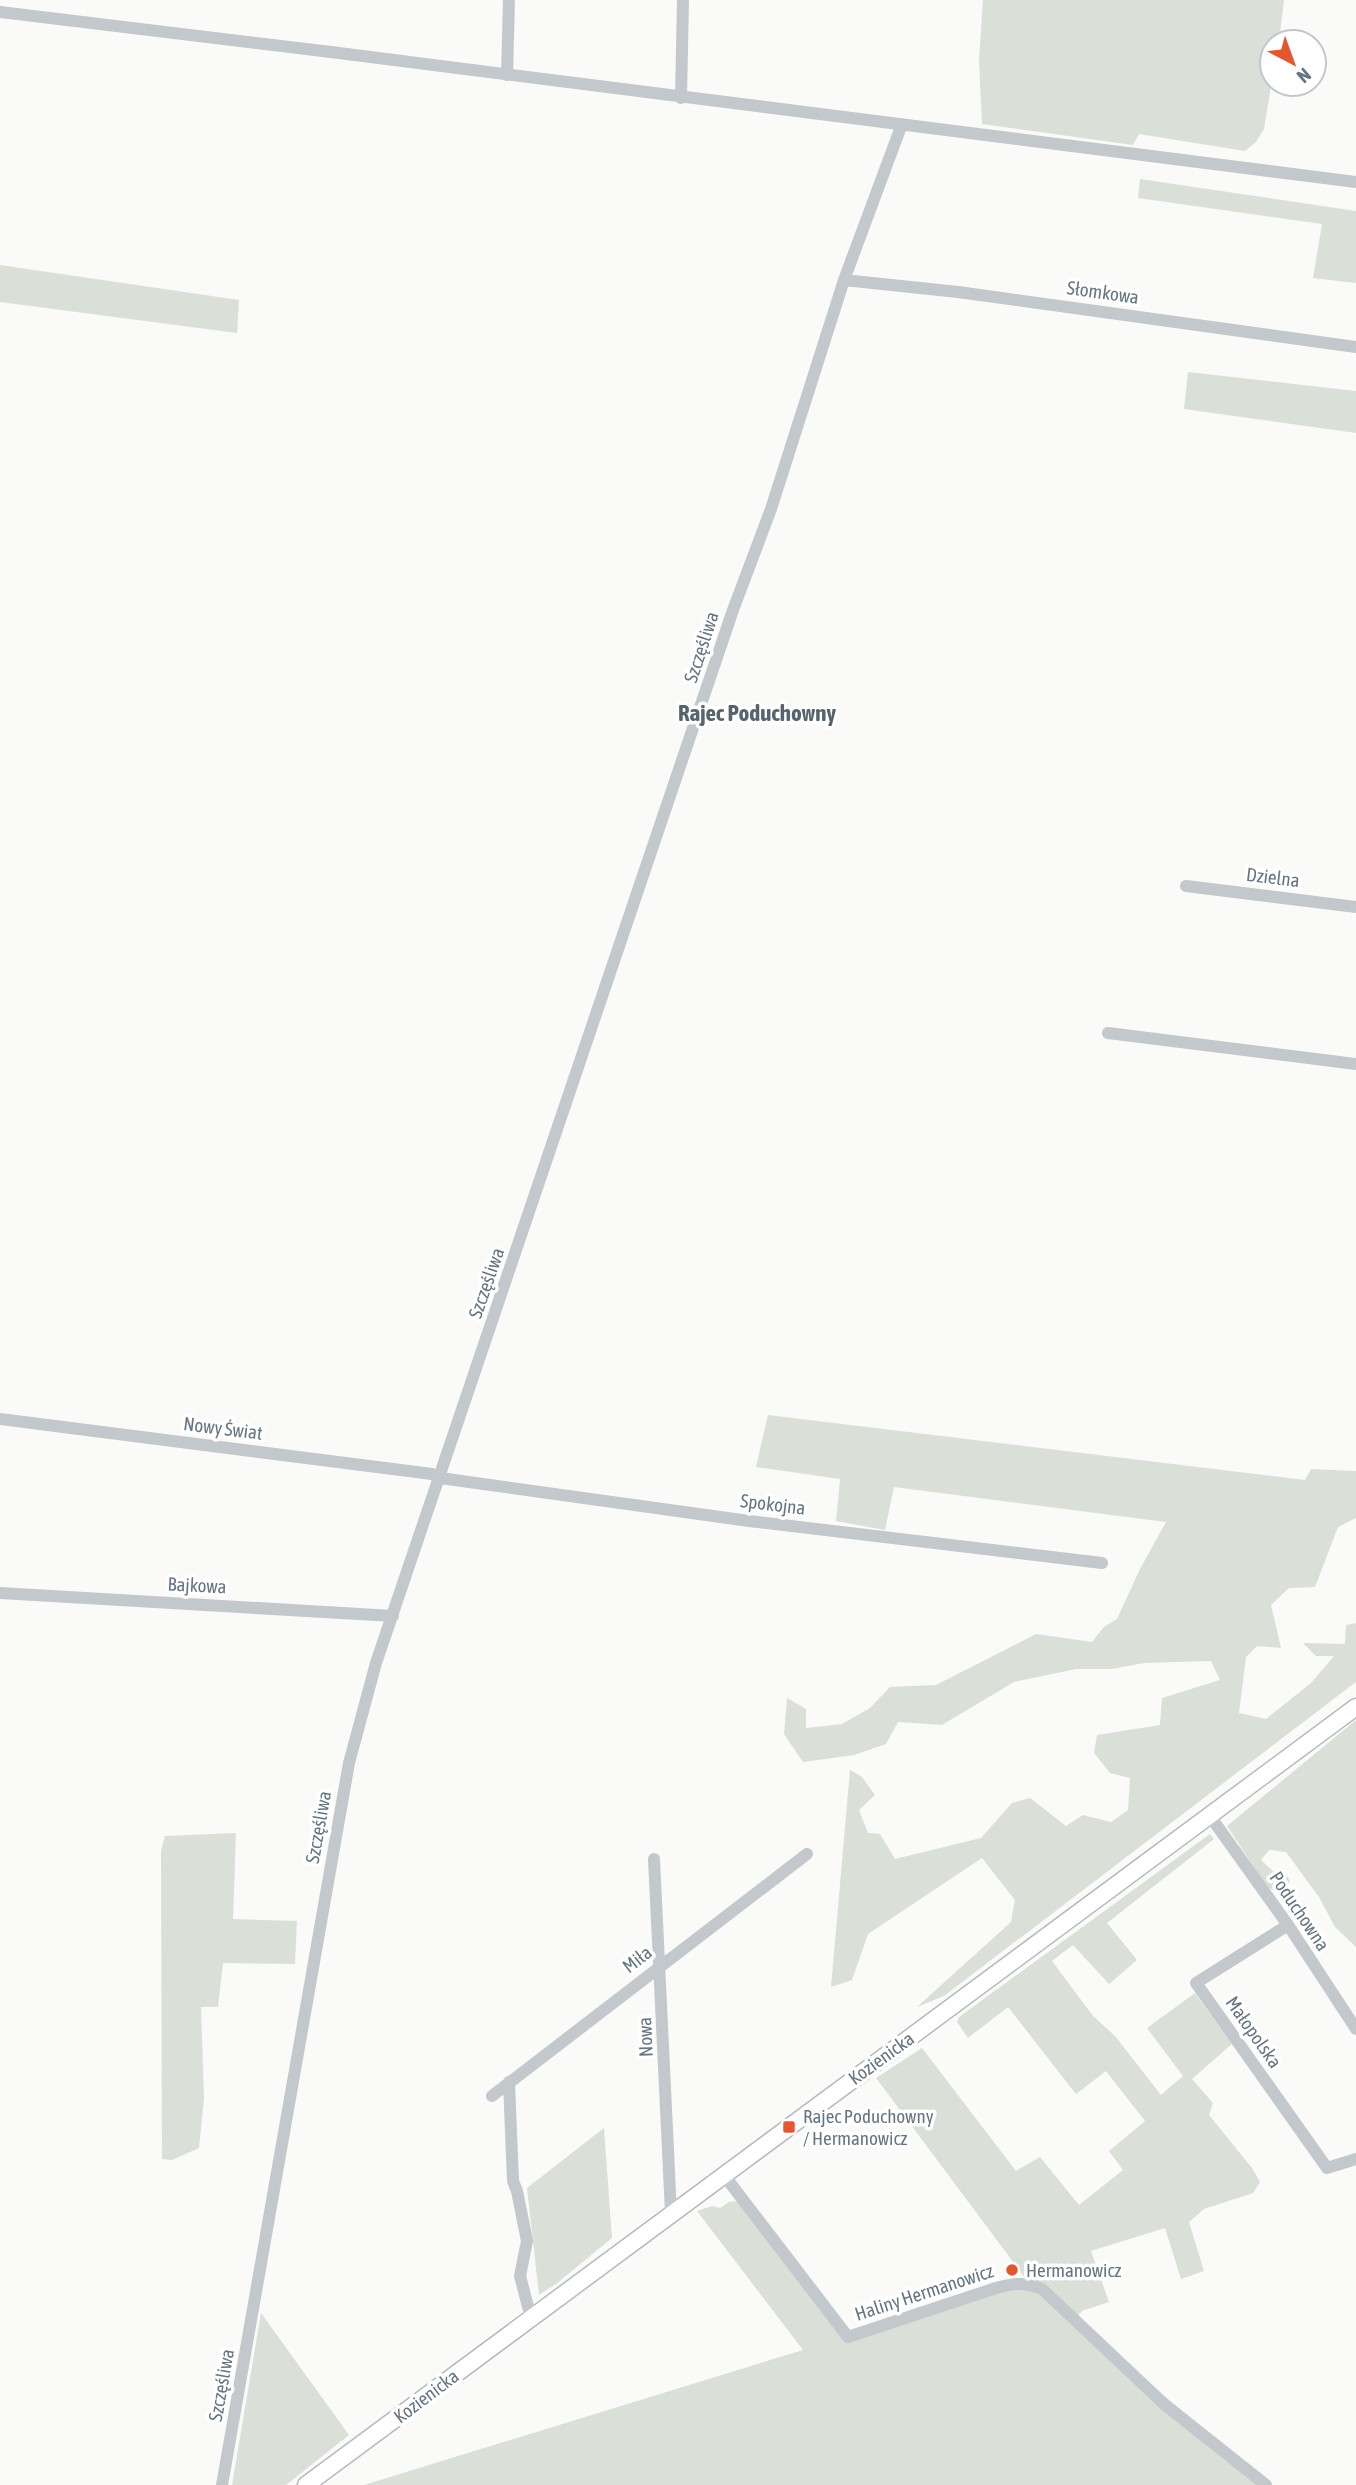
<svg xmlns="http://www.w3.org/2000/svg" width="1356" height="2485" font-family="'Asap Condensed',sans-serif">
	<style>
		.green { fill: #dadfd7 }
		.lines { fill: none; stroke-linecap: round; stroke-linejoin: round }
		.major-casing { stroke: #b5babe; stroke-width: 19 }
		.minor { stroke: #c3c8cc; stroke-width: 12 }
		.major { stroke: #fff; stroke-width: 16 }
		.poi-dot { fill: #e4572e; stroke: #fff; stroke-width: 2.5 }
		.labels { text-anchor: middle; stroke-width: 7; stroke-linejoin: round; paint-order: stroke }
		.street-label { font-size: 19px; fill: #657683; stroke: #fff }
		.poi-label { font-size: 19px; fill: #657683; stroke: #fff; text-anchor: start }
		.quarter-label { font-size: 23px; font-weight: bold; fill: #57646e; stroke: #fff }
	</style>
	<rect width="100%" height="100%" fill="#fafaf8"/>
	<!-- green -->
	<path class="green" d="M983,0H1284L1279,42H1272V80L1264,129L1256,142L1245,151L1139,134L1133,145L982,124L979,61Z
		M1140,179L1356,211V283L1313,278L1322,224L1138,198Z
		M0,265L239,300L237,333L0,302Z
		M1188,372L1356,391V433L1184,409Z
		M768,1415L1305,1480L1311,1469L1356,1471V1518L1338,1527L1315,1587L1289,1588L1271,1605L1281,1648L1257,1646L1246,1657L1239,1713L1266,1719L1311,1683L1334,1656H1316L1303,1643L1345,1644L1346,1625L1356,1623V1682L944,1996L917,2007L1011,1922L1015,1900L982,1858L868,1934L852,1980L831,1987L850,1770L862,1777L875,1795L859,1810L868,1833L880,1834L895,1859L981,1838L1012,1803L1030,1798L1066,1826L1083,1815L1111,1822L1128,1810L1130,1778L1110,1773L1094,1753L1097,1735L1160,1725L1162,1698L1220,1680L1211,1661L1144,1663L1112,1669H1076L1014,1682L942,1725L898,1722L886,1744L854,1755L803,1762L784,1734L787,1698L806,1709V1728L842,1724L870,1708L890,1687L936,1685L1036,1634L1092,1642L1104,1627L1117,1619L1140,1569L1166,1522L894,1487L885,1530L836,1521L840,1479L756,1467Z
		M1356,1720V1947L1335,1927L1319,1897L1286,1852L1269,1850L1261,1860L1274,1872L1286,1873L1290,1882L1281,1888L1273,1890L1267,1887L1227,1826Z
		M236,1833L233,1919L297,1921L295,1964L223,1963L218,2007H201L204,2098L199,2148L172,2160L162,2159L161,1851L165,1836Z
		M1210,1834L1214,1839L1107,1923L1137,1960L1109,1984L1073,1945L1052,1961L1093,2016L1115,2036L1161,2095L1183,2076L1147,2028L1195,1993L1232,2044L1192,2079L1213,2103L1209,2115L1252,2168L1260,2182L1253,2193L1204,2209L1189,2222L1204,2271L1181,2279L1165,2228L1091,2251L1109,2302L1082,2311L1075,2320L1269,2485H364L803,2350L697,2211L712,2206L720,2208L729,2202L739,2201L848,2334L1025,2278L876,2078L922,2048L1016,2171L1040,2157L1079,2205L1123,2170L1109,2151L1145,2121L1106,2071L1076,2094L1008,2007L968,2038L957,2022L959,2017Z
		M604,2128L612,2238L556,2284L539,2295L527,2188Z
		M261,2313L349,2435L286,2485H232Z"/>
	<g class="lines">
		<!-- major casing -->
		<g class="major-casing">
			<path id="major" d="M306,2485L1356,1707"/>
		</g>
		<!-- minor -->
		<path class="minor" d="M0,12L331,52L1356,182
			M507,75L509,0
			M681,98L683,0
			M844,280L958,292L1356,347
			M1186,886L1356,907
			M1108,1033L1356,1064
			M0,1419L432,1474L440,1478L749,1521L1102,1563
			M0,1593L393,1616
			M1210,1816L1288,1925L1356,2029
			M654,1859L671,2213
			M1288,1925L1196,1983L1327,2168L1356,2159
			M509,2082L513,2181L517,2191L527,2241L520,2276L531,2318
			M492,2096L807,1854
			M724,2175L848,2337L996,2288C1014,2283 1024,2282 1042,2289L1164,2404L1266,2485
			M222,2485L349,1763L376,1663L733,610L771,509L844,280L902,124"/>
		<!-- major -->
		<use href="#major" class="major"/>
	</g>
	<!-- markers -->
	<g class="poi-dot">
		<rect x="782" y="2120" width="14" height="14" rx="3.5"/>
		<circle cx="1012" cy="2270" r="7"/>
	</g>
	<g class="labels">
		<!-- street labels -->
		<g class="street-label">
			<text transform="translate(1103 292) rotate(8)" y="7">Słomkowa</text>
			<text transform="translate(701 647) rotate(-72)" y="7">Szczęśliwa</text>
			<text transform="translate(1273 877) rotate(7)" y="7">Dzielna</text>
			<text transform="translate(486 1283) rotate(-71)" y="7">Szczęśliwa</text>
			<text transform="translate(223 1428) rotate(7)" y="7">Nowy Świat</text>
			<text transform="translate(773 1504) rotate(7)" y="7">Spokojna</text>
			<text transform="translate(197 1585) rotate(3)" y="7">Bajkowa</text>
			<text transform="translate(318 1827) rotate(-80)" y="7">Szczęśliwa</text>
			<text transform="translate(1300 1911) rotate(56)" y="7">Poduchowna</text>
			<text transform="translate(637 1959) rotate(-38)" y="7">Miła</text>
			<text transform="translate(1254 2032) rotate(55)" y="7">Małopolska</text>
			<text transform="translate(645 2037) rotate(-92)" y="7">Nowa</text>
			<text transform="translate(881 2058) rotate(-36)" y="7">Kozienicka</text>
			<text transform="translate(924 2292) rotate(-18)" y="7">Haliny Hermanowicz</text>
			<text transform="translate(221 2385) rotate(-80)" y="7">Szczęśliwa</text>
			<text transform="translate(426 2396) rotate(-37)" y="7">Kozienicka</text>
		</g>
		<!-- poi labels -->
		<g class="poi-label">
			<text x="803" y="2123">Rajec Poduchowny<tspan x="803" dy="22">/ Hermanowicz</tspan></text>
			<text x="1026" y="2277">Hermanowicz</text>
		</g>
		<!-- quarter labels -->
		<g class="quarter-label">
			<text x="757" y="721">Rajec Poduchowny</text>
		</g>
	</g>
	<!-- north arrow -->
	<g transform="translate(1293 63) rotate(139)"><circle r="33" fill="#ffffff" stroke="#c1c8cd" stroke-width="2"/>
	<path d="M0-5L12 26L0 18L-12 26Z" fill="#e4572e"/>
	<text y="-10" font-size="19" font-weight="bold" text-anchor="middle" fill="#657683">N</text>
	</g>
</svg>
